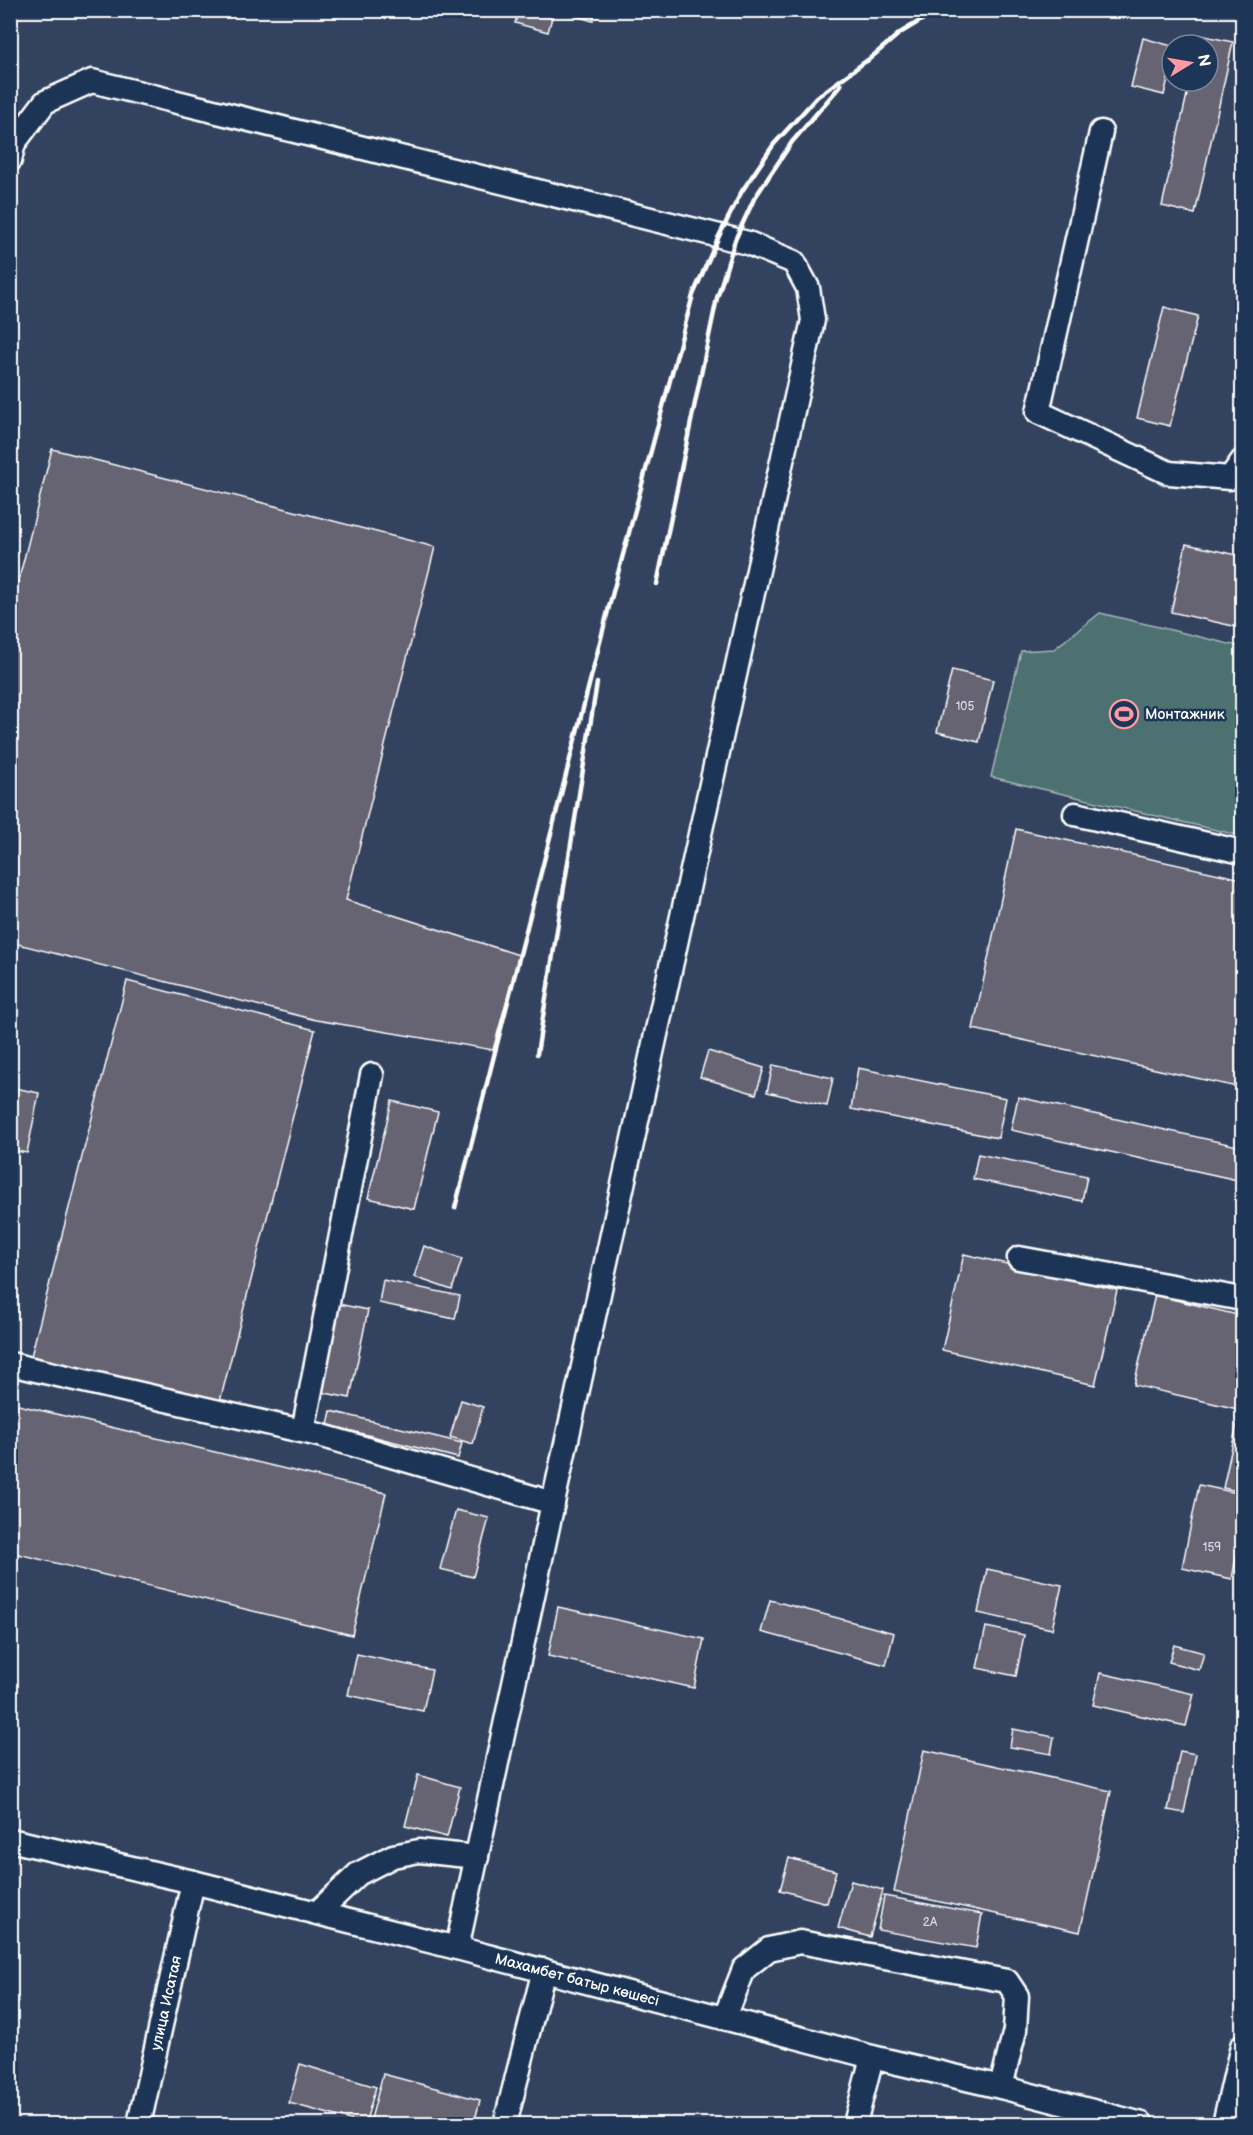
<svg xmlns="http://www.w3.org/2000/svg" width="1253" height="2135" font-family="'Balsamiq Sans',sans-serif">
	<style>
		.green { fill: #4d6f70; stroke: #a6b7b8; stroke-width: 1.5 }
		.building { fill: #666372; stroke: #fff; stroke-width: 1.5 }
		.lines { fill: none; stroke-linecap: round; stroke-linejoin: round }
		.minor-casing { stroke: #fff; stroke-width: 27 }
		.minor { stroke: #1d3557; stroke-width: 22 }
		.rail { stroke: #fff; stroke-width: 4.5 }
		.labels { text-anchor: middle; stroke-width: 5; stroke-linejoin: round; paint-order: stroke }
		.number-label { font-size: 12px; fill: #d9d8dc }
		.poi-label { font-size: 15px; fill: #fff; stroke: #1d3557; text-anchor: start }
		.street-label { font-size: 15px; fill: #fff; stroke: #1d3557 }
	</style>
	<rect width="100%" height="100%" fill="#33435f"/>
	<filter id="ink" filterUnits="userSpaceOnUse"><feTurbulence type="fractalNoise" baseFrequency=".0167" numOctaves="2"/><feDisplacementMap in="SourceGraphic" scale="12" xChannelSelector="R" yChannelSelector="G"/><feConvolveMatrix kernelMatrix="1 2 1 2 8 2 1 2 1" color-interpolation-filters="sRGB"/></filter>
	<g filter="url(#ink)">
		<!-- green -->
		<path class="green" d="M1100,613L1242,647V836L991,777L1021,651L1054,649Z"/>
		<!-- building -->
		<path class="building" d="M519,10H554L548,32L515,23Z
			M555,10H596L593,21Z
			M1200,35L1233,42L1195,214L1162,206L1190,81H1208V45H1198Z
			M1143,38L1172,46V62L1164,95L1131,87Z
			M1164,307L1198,316L1170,426L1137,418Z
			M52,449L435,547L346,900L519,955L493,1050L316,1020L10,942V614Z
			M1186,544L1242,556V628L1171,612Z
			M952,670L993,680L979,742L937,732Z
			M1016,829L1242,879V1088L973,1029Z
			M127,981L315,1030L218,1409L30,1360Z
			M708,1051L764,1068L756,1094L700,1077Z
			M773,1065L833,1078L827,1106L767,1092Z
			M858,1068L1006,1098L998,1138L851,1109Z
			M10,1087L39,1093L27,1153L10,1150Z
			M1018,1097L1242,1147V1181L1011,1130Z
			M392,1101L438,1112L414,1209L368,1198Z
			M978,1154L1087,1176L1082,1201L973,1179Z
			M424,1246L462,1259L452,1290L414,1277Z
			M964,1254L1117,1290L1095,1385L942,1350Z
			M383,1280L460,1296L455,1319L379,1303Z
			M1155,1295L1242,1316V1410L1134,1385Z
			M338,1304L368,1310L350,1398L320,1392Z
			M461,1400L483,1407L473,1444L450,1437Z
			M10,1403L386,1493L352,1635L10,1552Z
			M331,1411L462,1443L458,1458L328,1425Z
			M1237,1424L1242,1425V1492L1223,1488Z
			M1199,1485L1242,1494V1527L1232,1579L1182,1568Z
			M456,1510L489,1518L473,1577L440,1569Z
			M987,1569L1062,1585L1052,1629L978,1613Z
			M770,1600L894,1633L886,1665L761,1632Z
			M558,1607L704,1639L694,1688L548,1656Z
			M986,1627L1024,1635L1016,1676L977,1668Z
			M1174,1645L1204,1653L1199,1670L1169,1662Z
			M357,1654L432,1670L423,1711L348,1695Z
			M1100,1673L1194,1694L1186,1726L1093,1705Z
			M1013,1729L1054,1737L1051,1754L1010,1747Z
			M924,1750L1111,1791L1080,1932L894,1892Z
			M1180,1751L1196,1754L1184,1813L1168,1810Z
			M418,1775L460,1787L447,1837L405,1826Z
			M789,1858L836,1871L827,1903L780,1890Z
			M851,1881L883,1890L870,1937L838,1928Z
			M884,1896L982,1914L976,1948L878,1930Z
			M300,2064L376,2087L365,2124L289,2103Z
			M383,2074L480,2100L474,2124H390L371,2119Z"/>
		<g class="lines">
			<!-- minor casing -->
			<g class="minor-casing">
				<g id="minor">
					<path d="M1101,132L1038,412L1169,473L1230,478L1242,461"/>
					<path d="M10,160L14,143L45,102L92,81L748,243L794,262L808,288L813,320L553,1503L457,1948"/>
					<path d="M1075,814L1242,852"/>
					<path d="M1019,1258L1242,1299"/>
					<path d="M10,1364L319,1435L553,1503"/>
					<path d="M303,1431L372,1075"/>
					<path id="s1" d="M10,1840L193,1882L457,1948L872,2057L1001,2087L1142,2124"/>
					<path d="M317,1913L358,1874L393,1856L419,1851L477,1857"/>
					<path d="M725,2017L744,1969L769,1949L800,1942L1007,1981L1017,1996L1015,2030L1001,2087"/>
					<path id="s2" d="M139,2124L193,1882"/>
					<path d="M505,2124L544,1970"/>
					<path d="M855,2124L872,2057"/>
					<path d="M1224,2124L1242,2046"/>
				</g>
			</g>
			<!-- minor -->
			<use href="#minor" class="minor"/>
			<!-- rail -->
			<path class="rail" d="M867,61L900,33L938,10
				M657,584L717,298L735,240L754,199L792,142L841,85
				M537,1054L597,683
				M455,1208L610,603L693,295L719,236L742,191L774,144L817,97L873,56"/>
		</g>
	</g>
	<!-- icons -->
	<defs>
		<g id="stadium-ring" transform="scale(1.5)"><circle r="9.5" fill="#1d3557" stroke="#ff9aa2" stroke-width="1.5"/><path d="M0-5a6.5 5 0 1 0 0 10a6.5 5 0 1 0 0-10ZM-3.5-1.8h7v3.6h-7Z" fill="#ff9aa2"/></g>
	</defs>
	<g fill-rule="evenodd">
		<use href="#stadium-ring" x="1124" y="714"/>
	</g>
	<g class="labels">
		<!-- number labels -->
		<g class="number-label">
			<text x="965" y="710">105</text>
			<text x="1212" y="1551">159</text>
			<text x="930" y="1926">2А</text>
		</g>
		<!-- poi labels -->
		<g class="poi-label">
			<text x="1145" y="719">Монтажник</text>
		</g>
		<!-- street labels -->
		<g class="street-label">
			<text dy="5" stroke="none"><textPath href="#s1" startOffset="584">Махамбет батыр көшесі</textPath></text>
			<text dy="5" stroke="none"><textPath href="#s2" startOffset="124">улица Исатая</textPath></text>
		</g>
	</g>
	<!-- margin -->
	<rect width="1253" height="2135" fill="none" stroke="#1d3557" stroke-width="36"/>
	<rect x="18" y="18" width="1217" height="2099" fill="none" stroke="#fff" stroke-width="2" filter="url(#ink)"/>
	<!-- north arrow -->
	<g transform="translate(1190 63) rotate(79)"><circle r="28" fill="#1d3557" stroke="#77869a" stroke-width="1.5"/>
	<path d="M0-4.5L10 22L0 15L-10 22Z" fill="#ff9aa2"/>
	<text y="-9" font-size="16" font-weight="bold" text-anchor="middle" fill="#ffffff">N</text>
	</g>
</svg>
